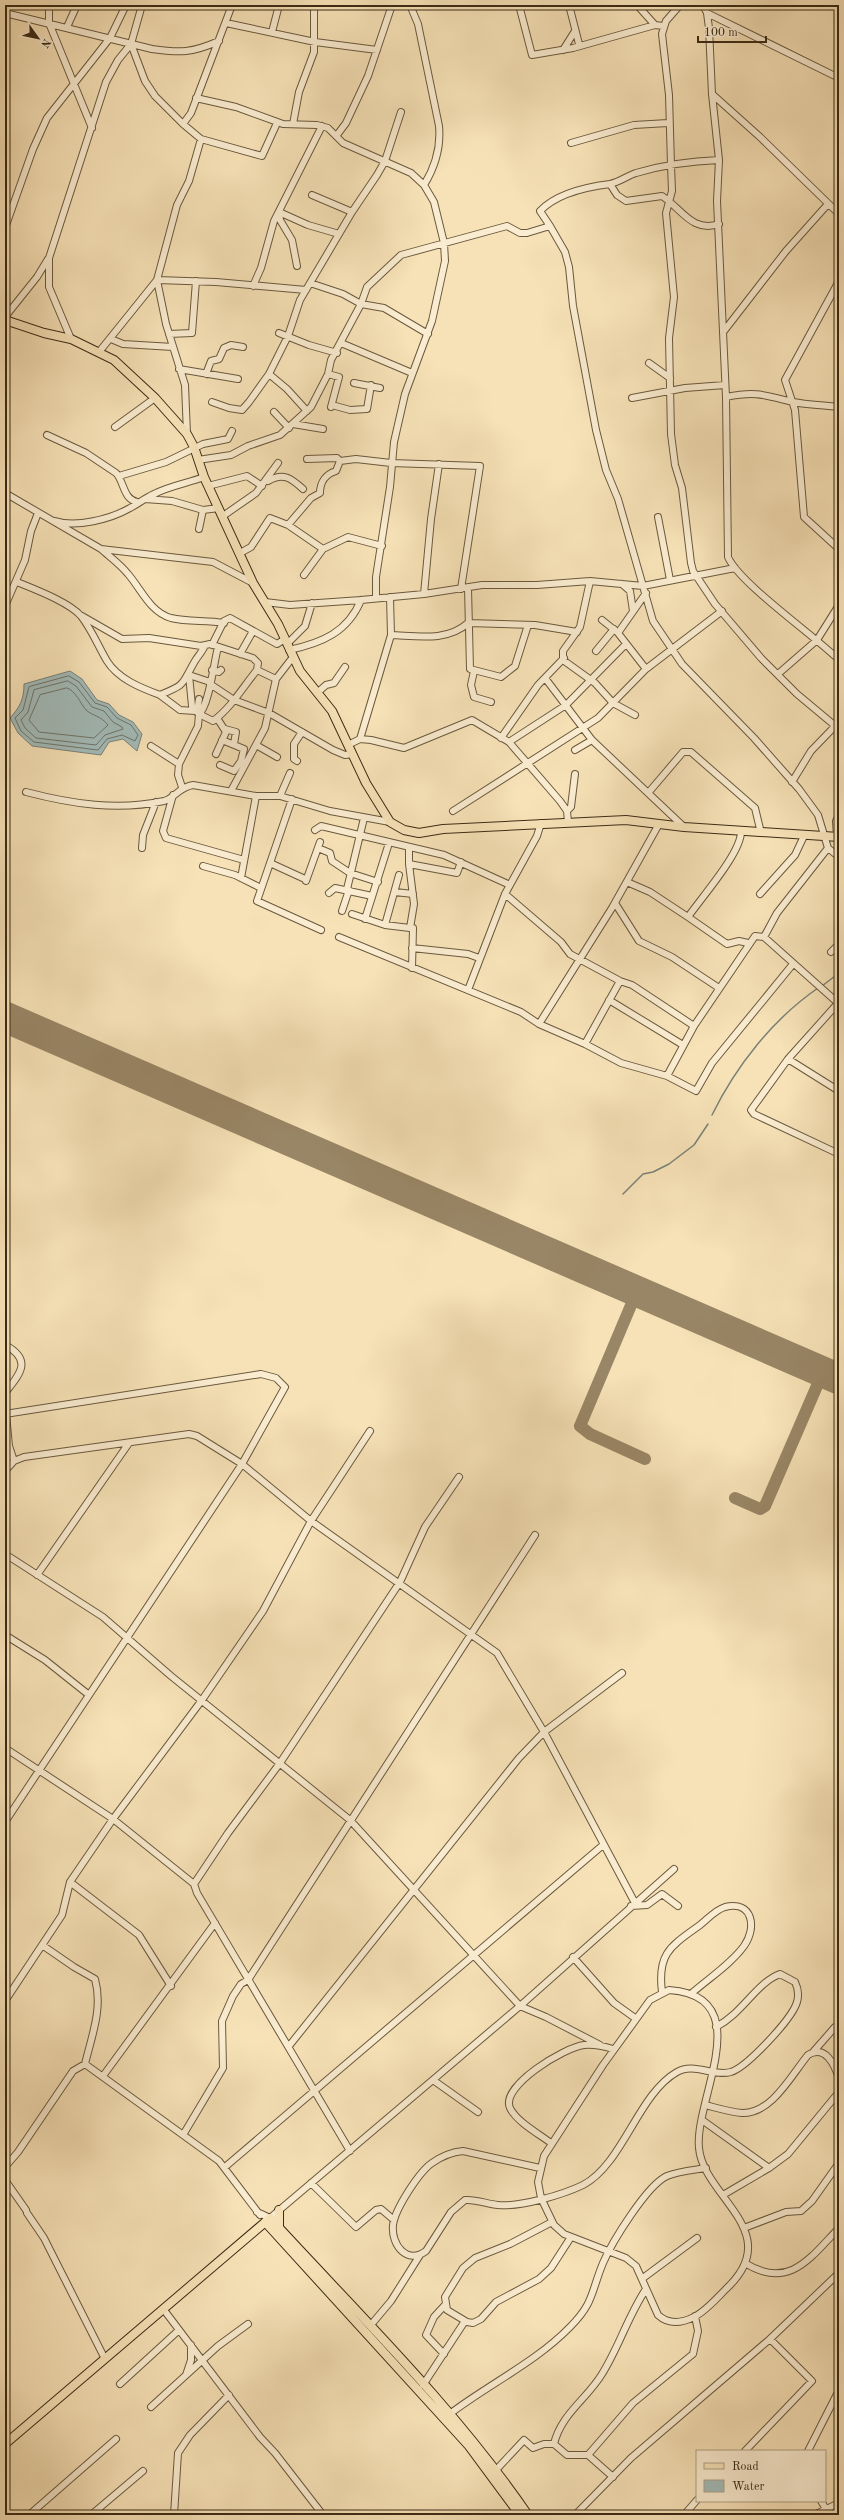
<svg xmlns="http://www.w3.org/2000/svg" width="844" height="2520" font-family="'Old Standard TT',serif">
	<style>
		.water { fill: #a2bbb9; stroke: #798178 }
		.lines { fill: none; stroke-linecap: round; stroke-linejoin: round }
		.shore { stroke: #6e7368; stroke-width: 1 }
		.stream { stroke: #798178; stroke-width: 1.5 }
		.taxiway { stroke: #998666; stroke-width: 12 }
		.runway { stroke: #998666; stroke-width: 31 }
		.minor-casing { stroke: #6a593e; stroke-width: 8 }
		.major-casing { stroke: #3b2b16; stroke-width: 10 }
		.minor { stroke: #faecd0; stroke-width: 6 }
		.major { stroke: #f7e2b7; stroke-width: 8 }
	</style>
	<rect width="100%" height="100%" fill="#f7e2b7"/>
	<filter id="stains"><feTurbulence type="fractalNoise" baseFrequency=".005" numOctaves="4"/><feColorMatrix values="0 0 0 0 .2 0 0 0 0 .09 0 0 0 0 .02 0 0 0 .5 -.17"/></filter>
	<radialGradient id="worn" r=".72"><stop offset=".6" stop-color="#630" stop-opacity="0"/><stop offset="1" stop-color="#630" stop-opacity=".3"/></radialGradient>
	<!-- water -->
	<path class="water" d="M70,671L82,679L97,700L109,704L119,715L133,722L142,734L137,751L123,739L109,742L101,755L32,746L18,733L10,718C20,707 24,699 24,684Z"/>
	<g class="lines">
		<!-- shore -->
		<path class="shore" d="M69,676L79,682L95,703L107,707L117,718L131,725L138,735L135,741L122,735L107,739L98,750L34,742L21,731L15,718L23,710L29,687Z
			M68,681L76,686L92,707L104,711L113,722L122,727L123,729L105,735L96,745L36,738L25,728L21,720L28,712L34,690Z
			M67,688C76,691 80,703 86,710C93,716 101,716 108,725L94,738L39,732L29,720L40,695Z"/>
		<!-- stream -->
		<path class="stream" d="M822,986L839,973
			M712,1115C736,1066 773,1019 818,988
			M623,1194L643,1174L653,1172L669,1164L694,1145L708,1124"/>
		<!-- taxiway -->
		<path class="taxiway" d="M637,1291L580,1426L590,1434L645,1459
			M735,1498L760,1509L765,1506L823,1372"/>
		<!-- runway -->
		<path class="runway" d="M5,1017L839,1379"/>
		<!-- minor casing -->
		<g class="minor-casing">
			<path id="minor" d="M49,5V23L92,128
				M142,5L131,44L145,81L155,96L183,124L201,139L262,156L277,123
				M410,5L418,24L439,126C441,147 435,167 424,185
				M519,5L532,55L573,48L655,25L663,26
				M569,5L579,44
				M637,5L655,25
				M680,5L666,21L662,34L669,95L671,165L672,191L666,213L674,297L669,338L671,434L675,465L682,488L691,563L693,571L715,604L761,658L797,694L839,729
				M703,5L707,13L709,28L712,94L719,160L717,201L726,397L728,557C739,583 815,636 839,660
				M5,13L152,49C180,53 192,53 219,41
				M707,13L839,78
				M226,23L315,42L377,50
				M67,27L77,5
				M272,32L279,5
				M563,50L575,31
				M712,94L760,137L839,214
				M196,98L236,107L283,124L317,125L328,128L343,143L411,173L424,185L434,202L444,243L445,261L432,321L405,394L394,442L390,487L376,577V597
				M183,124L191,113L232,5
				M293,124L299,92L314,52V5
				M337,135L346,123L368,76L392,5
				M571,143L634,125L668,123
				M610,184C619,182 627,176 636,173C663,165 691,161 719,160
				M312,195L352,212
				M279,212L308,225L339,234
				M279,212L280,220L292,240L297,266
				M550,226L565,252L569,267L573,306L596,430L606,470L618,499L653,621L682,664L754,738L799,789L818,815L828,848L839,857
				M5,228L33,149L47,118L110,38L126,5
				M839,281L785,380L795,410L804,517L839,549
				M310,283L343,294L361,304L384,308L428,334
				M253,286L261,268L274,221L322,126
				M5,317L37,277L48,259
				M724,331L786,251L828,204
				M279,333L309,345L337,353
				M169,334L192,333L196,281
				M71,339L49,287V258L106,82L118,60L131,44
				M111,339L123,344L173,347
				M341,343L412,373
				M99,352L157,280L177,205L189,181L201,139
				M649,363L670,378
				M179,369L238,379
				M206,374L211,361L219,359L224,348L231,345L243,347
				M269,374L287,389L307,411
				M328,374L339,377L331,407
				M354,383L380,388
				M726,397C757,391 764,395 793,402C808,405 824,405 839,407
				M632,398L685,388L725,385
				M212,402L229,408L242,410L249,402L269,374L288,336L300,300L352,212L377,175L385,161L401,112
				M332,405L350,410L367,409L371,385
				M274,412L289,428
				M293,424L323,429
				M115,427L155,398
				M187,434L185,385L166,324L157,280L216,282L306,290
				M47,435L86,453L116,473C124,481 123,499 137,502
				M307,459L337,458L340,461L356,459L391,463L480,466L461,589
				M198,460L231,455L248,446L280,435L311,407L328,374L331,360L361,304L367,287L401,255L507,226L520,233H527L550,226L540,211C557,193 586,187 610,184L617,195L626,201L662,196C682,209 692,233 719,224
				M119,476L166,462L203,444L228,439L232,431
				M268,481C283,472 291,478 303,489
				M208,486L247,476L262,486
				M5,493L101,549L213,562L253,583
				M145,499L172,501L203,510L219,508
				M223,516L256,493L278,463
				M658,517L670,580
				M55,521C76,528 111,519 130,508C138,504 145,498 154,494C169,486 188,483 204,477
				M288,525L311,498L320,493C320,482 326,474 336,471L340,461
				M199,529L203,510
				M101,549C110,557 120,564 128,574C141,589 150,612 171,618C188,622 206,620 224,623
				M240,553L251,547L270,518L288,525L323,549
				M304,575L323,549L348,537L382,546
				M590,581L580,627L563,651V660L595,683L613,703L635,715
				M17,582C34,589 69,602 81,616C92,630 98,646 107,661C118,679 141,688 160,695C187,684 181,685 195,661C198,656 203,651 205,645
				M622,584L630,591L633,611
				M468,588L470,669L501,677L515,666L528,625
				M646,593L618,633L646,669
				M424,594L431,519L439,464
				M265,602L290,605L361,600L424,594L482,585H537L590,581L643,586L735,568
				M5,606L25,560L31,531L38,513
				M82,616L122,639L149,638L201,646L210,644L253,658L258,663L257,670
				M602,620L617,632
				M391,635C417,636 447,642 468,623L535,625L577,632
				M287,644L305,626L312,603
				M212,645L224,621L230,618L277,644L285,639
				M218,647C214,662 209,706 199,714L213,721C231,708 243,687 257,670L276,679
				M289,650C322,643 348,632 361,600
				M596,651L614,629
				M240,654L253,631
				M212,670L219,672L221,670
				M474,671L471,685L474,697L491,702
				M778,674L817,640L839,605
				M545,678L592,740L684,827
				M210,684L234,700L269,713L333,750L345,755L352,754
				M317,693L326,685L334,683L345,667
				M160,695L180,710L195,711
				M197,712L199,699
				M225,729L236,732L234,744
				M501,738L538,685L564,658
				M360,739L391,635L390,597
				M509,742L566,705L626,644
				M256,745L277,757
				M348,745L360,739L371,740L404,748L472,720L509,742L560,801L567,811L568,822
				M151,746L179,764
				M575,750L592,740
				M216,754L226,732L217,718
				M297,761L294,759V744L302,732
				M220,765L234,771L241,761L244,749L222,740
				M792,782L811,751L839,722
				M182,787L178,775L179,764L198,726L199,714L192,706L189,675L210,682
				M231,791L265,728L276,679L293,657
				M26,792C72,804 117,811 164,801C175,798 179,787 193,785L256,796H280L330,811L390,822
				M649,792L683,752H691L755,808L761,833
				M173,795L163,831L166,838L244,860
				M280,796L290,773
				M292,799L257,901L321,930
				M453,811L598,718L646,669L722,611
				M567,811L571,807L575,774
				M541,823L537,836L505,894L561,942L570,954L620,981L632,985L694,1026
				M315,830L321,826L444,855L510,885
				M741,831C742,852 701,898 688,917L727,944L739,941L748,943
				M837,837L836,821L839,815
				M142,848L143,835L156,802
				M318,848L330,853L332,861L350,873L378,882
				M409,848V864L414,904L410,928H413L412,968
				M270,863L305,879
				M409,864L457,873L461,862
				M203,866L235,875L261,888
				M241,878L256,796
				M306,881L320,842
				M627,882L650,892L688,917
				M347,889L364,818
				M395,892L413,894
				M329,893L335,888L372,896
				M760,894L795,855L804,836
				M615,903L639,941L672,957L719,988
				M342,911L349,890
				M352,914L385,925L399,875
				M365,919L389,843
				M385,925L410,928
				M339,937L521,1012L539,1024L585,1044L621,1063L667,1076L696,1091L712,1063L793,964
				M764,937L777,913L828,848
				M412,948L468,954L479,958
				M831,952L839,944
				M468,990L505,894
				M609,1000L683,1045
				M839,1002L788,1059L751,1110L754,1114L839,1154
				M539,1024L612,908L659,824
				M585,1044L620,981
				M788,1059L839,1091
				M667,1076L694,1026L755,936L764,937L838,1003
				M5,1345C33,1360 20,1374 5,1393
				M5,1414L261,1374L276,1378L285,1387L242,1464L5,1822
				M6,1414L9,1446L14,1461
				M5,1471L14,1461L24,1457L189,1434L197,1436L242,1464L311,1521L497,1653L544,1732L635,1903
				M5,1554L103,1617L171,1676L350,1820L520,2006L546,2017L600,2045
				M37,1575L129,1443
				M5,1635L45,1660L89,1695
				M5,1748L113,1819L194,1884L197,1893L350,2151
				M70,1882L139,1935L171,1986
				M194,1884L228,1833L280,1763L400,1582L425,1527L459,1477
				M631,1906L647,1905L662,1894L678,1906
				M42,1945L74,1967L95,1979C103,2008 92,2035 85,2064
				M573,1957L614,2003L635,2018
				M669,1990C760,1996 694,2099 699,2148C703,2197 787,2232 726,2289C717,2298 706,2311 694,2317C682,2323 669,2325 658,2315L636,2266L626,2258L564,2234L554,2225L541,2198L538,2182L544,2156L603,2065L650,2000Z
				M662,1992C657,1953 671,1946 700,1925C708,1919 715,1910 725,1907C753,1900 757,1928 744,1946C731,1964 709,1978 692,1993
				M5,2001L62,1915L70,1882L113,1819L202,1700L263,1611L311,1521L370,1431
				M289,2046L519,1758L544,1732L622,1673
				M814,2051L835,2027
				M103,2076L215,1923
				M433,2080L478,2112
				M705,2105C717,2108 730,2112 742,2113C772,2114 792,2074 808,2055C825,2044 835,2065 839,2079
				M702,2120L769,2168
				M183,2135L223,2068L222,2021L233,1996L241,1984L248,1980L535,1535
				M551,2143C539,2134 517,2122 510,2108C500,2086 565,2047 584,2045C595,2044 603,2046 613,2049
				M5,2167L18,2152L73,2071L85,2064L219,2161L260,2215
				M225,2167L603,1845
				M540,2168L463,2151C452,2152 442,2156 432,2163C419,2172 395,2209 393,2225C391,2245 407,2265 426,2251L451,2212L465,2200C476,2199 487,2204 498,2205C521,2207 562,2195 583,2185C623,2164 638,2094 677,2072C694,2062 713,2077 731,2072C747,2067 792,2019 797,2002C799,1995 798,1988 795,1982L780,1974C756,1983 743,2013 716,2027
				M5,2180L26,2210
				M311,2183L356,2227L376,2210L381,2209L394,2220
				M723,2195L769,2168L788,2154L839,2092
				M257,2212L270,2218L520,2006L674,1869
				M27,2213L44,2238L105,2359
				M552,2222L510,2244L475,2258L463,2268L445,2297L447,2310L467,2322L473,2323L481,2319L496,2302L539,2279L551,2268L571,2237
				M744,2228L786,2212L801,2211L812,2201L839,2163
				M745,2263C789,2291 811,2257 839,2228
				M643,2278L697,2238
				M164,2310L260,2437L275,2453L323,2515
				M370,2326L391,2301L420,2255
				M444,2354L426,2335L434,2317L445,2305
				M186,2375L191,2360V2345
				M120,2384L179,2330
				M423,2385L465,2321
				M151,2407L218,2346L248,2324
				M447,2416C487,2385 535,2363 570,2327C594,2303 591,2292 603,2263C612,2242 647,2185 667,2176C679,2171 694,2170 706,2168
				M554,2444C561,2414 587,2399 602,2374C619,2347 628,2316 646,2289
				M745,2451L812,2381L770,2339
				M808,2451L839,2390
				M588,2455L613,2477
				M496,2470L524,2440L533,2448L544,2444H554L567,2455H588L633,2403L693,2354L698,2331L695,2316
				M821,2501L826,2509
				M29,2515L116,2439
				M91,2515L143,2471
				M174,2515L178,2453L190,2435L229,2395
				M575,2515L631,2458L770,2339L839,2273
				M684,2515L697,2500
				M814,2515L839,2503"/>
		</g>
		<!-- major casing -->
		<g class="major-casing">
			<path id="major" d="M5,320L44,333L71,339L114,360L155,398L187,434L194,447L204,477L253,583L278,624L300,671L332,711L366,783L390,822L404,830L419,833L443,829L626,820L684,827L839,837
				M265,2222L469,2446L520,2515
				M279,2227V2210
				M5,2444L270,2218C358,2314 454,2407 528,2515"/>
		</g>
		<!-- minor -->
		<use href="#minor" class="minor"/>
		<!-- major -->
		<use href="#major" class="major"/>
	</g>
	<!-- margin -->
	<rect width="844" height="2520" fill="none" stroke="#f7e2b7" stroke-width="20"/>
	<rect x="6" y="6" width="832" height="2508" fill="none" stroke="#3b2b16" stroke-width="2"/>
	<rect x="10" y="10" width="824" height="2500" fill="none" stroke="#3b2b16"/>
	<!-- legend -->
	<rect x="696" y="2450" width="130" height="52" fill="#faecd0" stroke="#ae9f86"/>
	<rect x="704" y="2463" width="20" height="6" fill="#f7e2b7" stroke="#ae9f86"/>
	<text x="732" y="2470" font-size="12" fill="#3b2b16">Road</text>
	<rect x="704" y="2480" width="20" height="12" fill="#a2bbb9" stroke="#ae9f86"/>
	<text x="732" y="2490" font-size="12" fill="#3b2b16">Water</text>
	<!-- north arrow -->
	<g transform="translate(38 38) rotate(123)" stroke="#faecd0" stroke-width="3" paint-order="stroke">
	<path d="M0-3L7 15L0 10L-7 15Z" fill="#3b2b16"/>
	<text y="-6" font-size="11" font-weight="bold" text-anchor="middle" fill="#3b2b16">N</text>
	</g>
	<!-- scale -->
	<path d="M698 36v6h68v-6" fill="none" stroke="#3b2b16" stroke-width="2"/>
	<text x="704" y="36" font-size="12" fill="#3b2b16" stroke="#faecd0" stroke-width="3" paint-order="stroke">100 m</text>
	<rect width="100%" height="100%" filter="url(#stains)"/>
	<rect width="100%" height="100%" fill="url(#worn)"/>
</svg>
